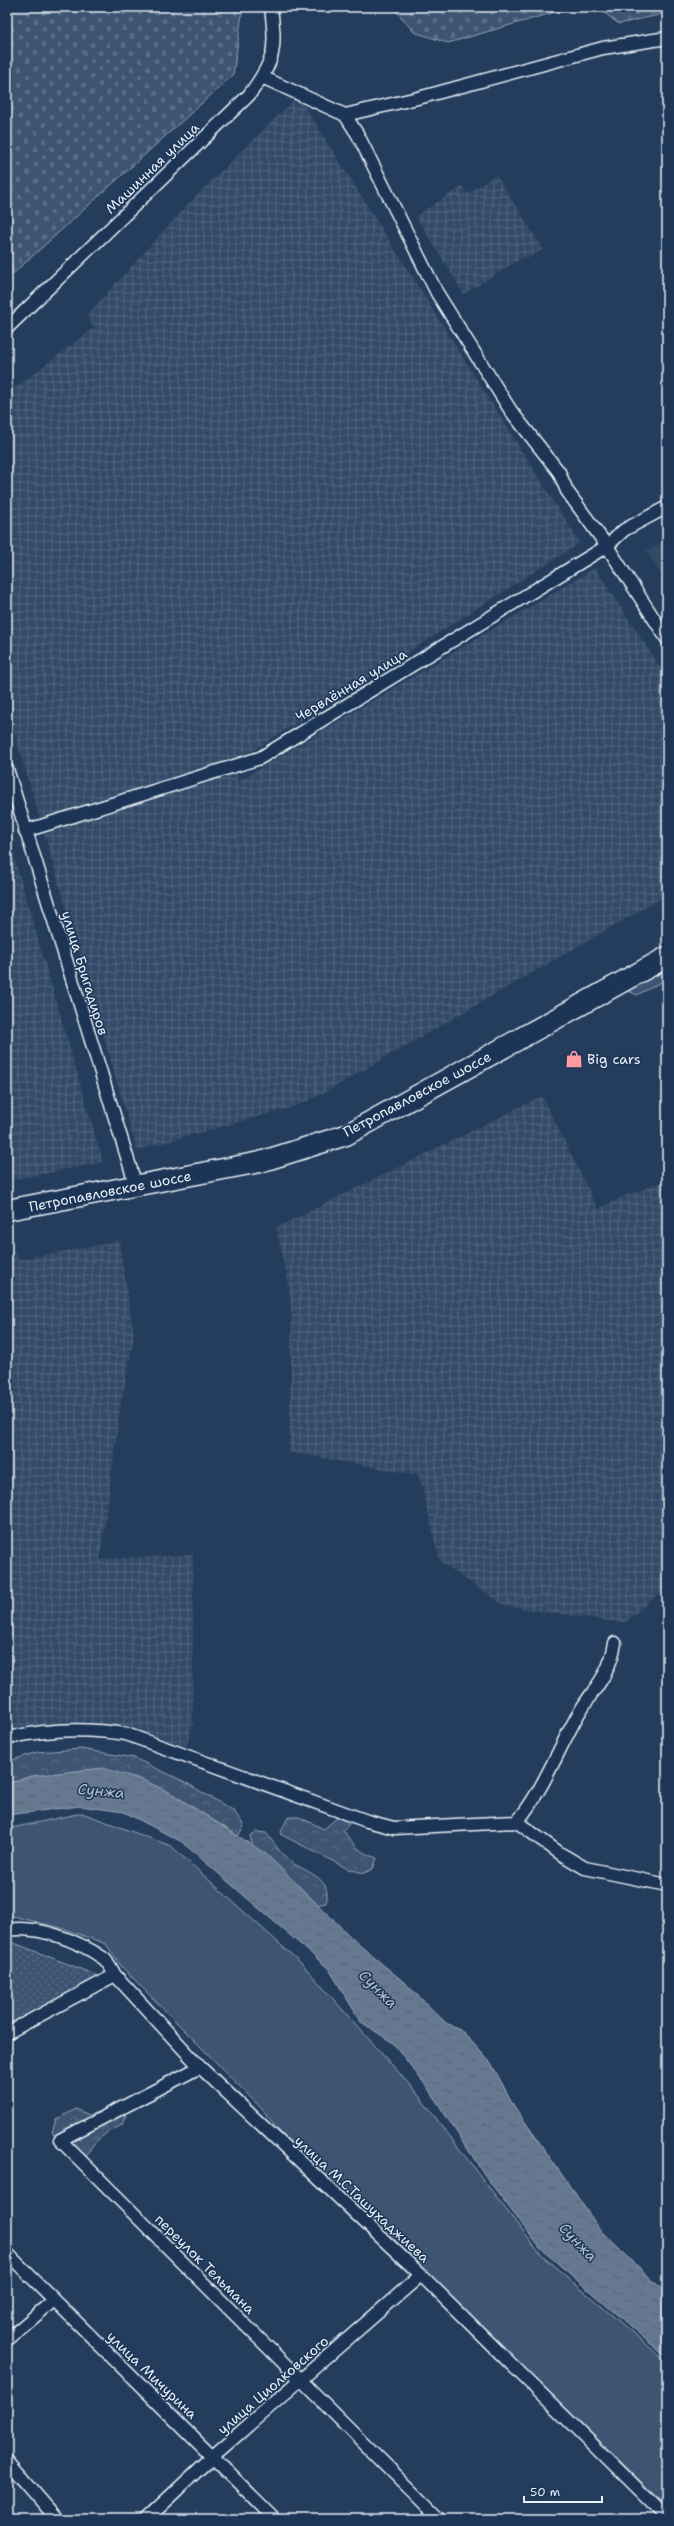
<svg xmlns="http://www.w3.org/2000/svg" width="674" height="2526" font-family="'Shantell Sans',sans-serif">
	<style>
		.built { fill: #334a68 }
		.industrial { fill: url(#industrial-grid) }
		.green { fill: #3e5472; stroke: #93a2b5 }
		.forest { fill: url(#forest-crowns); stroke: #93a2b5 }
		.cemetery { fill: url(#cemetery-stones); stroke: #93a2b5 }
		.park { fill: url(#park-dots); stroke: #93a2b5 }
		.water { fill: url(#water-ripples); stroke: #99a8ba }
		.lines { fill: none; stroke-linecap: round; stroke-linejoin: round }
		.minor-casing { stroke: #e8f1f8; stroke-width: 15 }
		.primary-casing { stroke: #e8f1f8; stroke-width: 23 }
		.minor { stroke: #1d3557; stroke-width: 12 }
		.primary { stroke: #1d3557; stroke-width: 20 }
		.labels { text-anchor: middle; stroke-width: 3; stroke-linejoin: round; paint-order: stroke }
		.street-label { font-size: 14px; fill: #e8f1f8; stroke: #1d3557 }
		.poi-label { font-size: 14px; fill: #e8f1f8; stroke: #1d3557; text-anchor: start }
		.water-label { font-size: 15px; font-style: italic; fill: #b4c1ce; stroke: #1d3557 }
	</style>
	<defs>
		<pattern id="industrial-grid" width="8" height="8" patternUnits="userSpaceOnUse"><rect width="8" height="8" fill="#334a68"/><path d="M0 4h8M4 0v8" fill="none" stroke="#51657e"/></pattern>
		<pattern id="forest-crowns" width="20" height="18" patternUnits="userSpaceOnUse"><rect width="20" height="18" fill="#3e5472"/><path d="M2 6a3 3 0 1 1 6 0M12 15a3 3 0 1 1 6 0" fill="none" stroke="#5a6d87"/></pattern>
		<pattern id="cemetery-stones" width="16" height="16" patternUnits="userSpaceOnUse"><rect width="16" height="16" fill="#3e5472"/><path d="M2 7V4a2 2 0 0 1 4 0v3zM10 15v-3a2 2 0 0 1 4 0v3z" fill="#5a6d87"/></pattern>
		<pattern id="park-dots" width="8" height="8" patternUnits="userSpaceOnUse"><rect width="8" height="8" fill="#3e5472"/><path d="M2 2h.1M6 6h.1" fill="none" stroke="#5a6d87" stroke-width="1.8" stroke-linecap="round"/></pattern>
		<pattern id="water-ripples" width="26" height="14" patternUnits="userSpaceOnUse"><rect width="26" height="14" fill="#657890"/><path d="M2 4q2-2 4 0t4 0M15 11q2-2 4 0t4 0" fill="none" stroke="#576270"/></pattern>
	</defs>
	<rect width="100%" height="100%" fill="#253d5d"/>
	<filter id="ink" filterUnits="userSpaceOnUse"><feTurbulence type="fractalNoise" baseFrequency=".025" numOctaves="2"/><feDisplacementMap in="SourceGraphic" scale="8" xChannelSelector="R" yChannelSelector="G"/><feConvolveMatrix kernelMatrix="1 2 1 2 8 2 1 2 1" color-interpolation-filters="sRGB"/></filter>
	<g filter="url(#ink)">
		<!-- built -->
		<path class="built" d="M667,540V583L646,551Z"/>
		<!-- industrial -->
		<path class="industrial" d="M298,96L580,543L238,760L237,782L595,568L667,678V895L320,1095L296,1106L137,1150L7,707V394L94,328L87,315L192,200Z
			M496,175L543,249L527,259L525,256L464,294L416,216L462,186L467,194Z
			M7,833L103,1162L7,1181Z
			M542,1096L598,1209L620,1198L667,1180V1587L624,1623L505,1606L440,1562L419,1475L289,1452L292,1315L287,1276L276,1228Z
			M119,1241L134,1336L120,1409L100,1559L193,1555V1723L186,1748L103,1724H40L7,1730V1253L17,1252L18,1260Z"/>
		<!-- green -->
		<path class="green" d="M667,968V979L637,995L624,989Z
			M82,1813L171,1846L302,1964L415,2091L541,2255L667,2362V2507L431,2276L311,2172L263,2110L121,1966L106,1944L65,1929L13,1916L7,1918V1829Z"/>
		<!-- forest -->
		<path class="forest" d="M81,1749L134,1758L183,1781L234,1811L244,1826L238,1836L169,1792L32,1776L7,1784V1762L37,1752Z
			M341,1814L351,1822L343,1830C353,1844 359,1853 377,1858L373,1869L364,1873L348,1869L280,1834L288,1817H299L324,1829Z
			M256,1832L266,1833C273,1842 281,1854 290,1861C306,1873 333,1877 326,1903L315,1905L254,1850L250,1836Z
			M116,2105L127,2111L122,2125C106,2133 92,2140 86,2158L74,2159L52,2132L56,2120L76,2109L89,2115Z"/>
		<!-- cemetery -->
		<path class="cemetery" d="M7,7H243L233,75L7,279Z
			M396,7H573L448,43L414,32L396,11Z
			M597,7H667V13L619,24Z"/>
		<!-- park -->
		<path class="park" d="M14,1943L106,1979L7,2031V1946Z"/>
		<!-- water -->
		<path class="water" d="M102,1768L143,1780L169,1792L266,1854L357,1943L405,1983L446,2023L460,2029L491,2063L514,2106L601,2231L667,2294V2358L540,2248L486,2177L427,2087L393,2043L361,2022L329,1969L182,1842L124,1812L80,1806L7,1815V1784L32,1776Z"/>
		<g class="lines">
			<!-- minor casing -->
			<g class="minor-casing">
				<path id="minor" d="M262,77L345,115L358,135L437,293L511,411L559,472L567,491L607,546L667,639
					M345,115L422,97L603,48L667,38
					M7,328L249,95C276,59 276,50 271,7
					M7,769L136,1186
					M25,831L260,758L607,546L624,530L667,507
					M7,1738C46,1729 87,1728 126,1734L367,1821L394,1828L517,1822L561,1854L585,1868L667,1885
					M517,1822C544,1789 558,1749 579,1713C595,1686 609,1677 615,1643
					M7,1930C37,1925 77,1940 103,1958C108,1961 112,1970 115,1975L200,2067L421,2275L667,2518
					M7,2033L115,1975
					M200,2067L60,2140L440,2519
					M7,2253L275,2519
					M7,2340L54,2300
					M7,2461L57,2519
					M146,2519L213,2456L421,2275"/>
			</g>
			<!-- primary casing -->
			<g class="primary-casing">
				<path id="primary" d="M7,1210L260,1162L346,1135L667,957"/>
			</g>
			<!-- minor -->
			<use href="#minor" class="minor"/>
			<!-- primary -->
			<use href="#primary" class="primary"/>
		</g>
	</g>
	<!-- icons -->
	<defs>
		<g id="shop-bare" transform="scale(1.38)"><path d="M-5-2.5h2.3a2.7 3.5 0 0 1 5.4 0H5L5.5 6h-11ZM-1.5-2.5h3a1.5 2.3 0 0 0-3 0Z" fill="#ff9aa2" stroke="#1d3557" stroke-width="2.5" paint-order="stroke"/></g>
	</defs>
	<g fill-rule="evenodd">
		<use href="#shop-bare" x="574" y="1059"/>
	</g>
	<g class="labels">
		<!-- street labels -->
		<g class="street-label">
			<text transform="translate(152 168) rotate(-44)" y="5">Машинная улица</text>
			<text transform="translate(351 685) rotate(-31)" y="5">Червлённая улица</text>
			<text transform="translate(85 973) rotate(73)" y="5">улица Бригадиров</text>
			<text transform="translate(417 1094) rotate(-28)" y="5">Петропавловское шоссе</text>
			<text transform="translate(110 1191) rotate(-11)" y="5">Петропавловское шоссе</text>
			<text transform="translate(362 2199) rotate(43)" y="5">улица М.С.Ташухаджиева</text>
			<text transform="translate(205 2264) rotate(45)" y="5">переулок Тельмана</text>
			<text transform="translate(152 2375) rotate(44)" y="5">улица Мичурина</text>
			<text transform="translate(273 2385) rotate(-41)" y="5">улица Циолковского</text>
		</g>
		<!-- poi labels -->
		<g class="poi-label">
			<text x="587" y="1064">Big cars</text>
		</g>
		<!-- water labels -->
		<g class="water-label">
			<text transform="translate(101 1791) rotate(5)" y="5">Сунжа</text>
			<text transform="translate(378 1989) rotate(45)" y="5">Сунжа</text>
			<text transform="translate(578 2242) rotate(46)" y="5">Сунжа</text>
		</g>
	</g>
	<!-- margin -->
	<rect width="674" height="2526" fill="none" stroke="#1d3557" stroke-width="24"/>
	<rect x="12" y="12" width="650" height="2502" fill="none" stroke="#e8f1f8" stroke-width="1.5" filter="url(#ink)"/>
	<!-- scale -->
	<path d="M524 2496v6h78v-6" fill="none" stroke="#e8f1f8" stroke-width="2"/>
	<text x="530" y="2496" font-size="12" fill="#e8f1f8" stroke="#1d3557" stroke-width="3" paint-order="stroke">50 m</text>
</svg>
